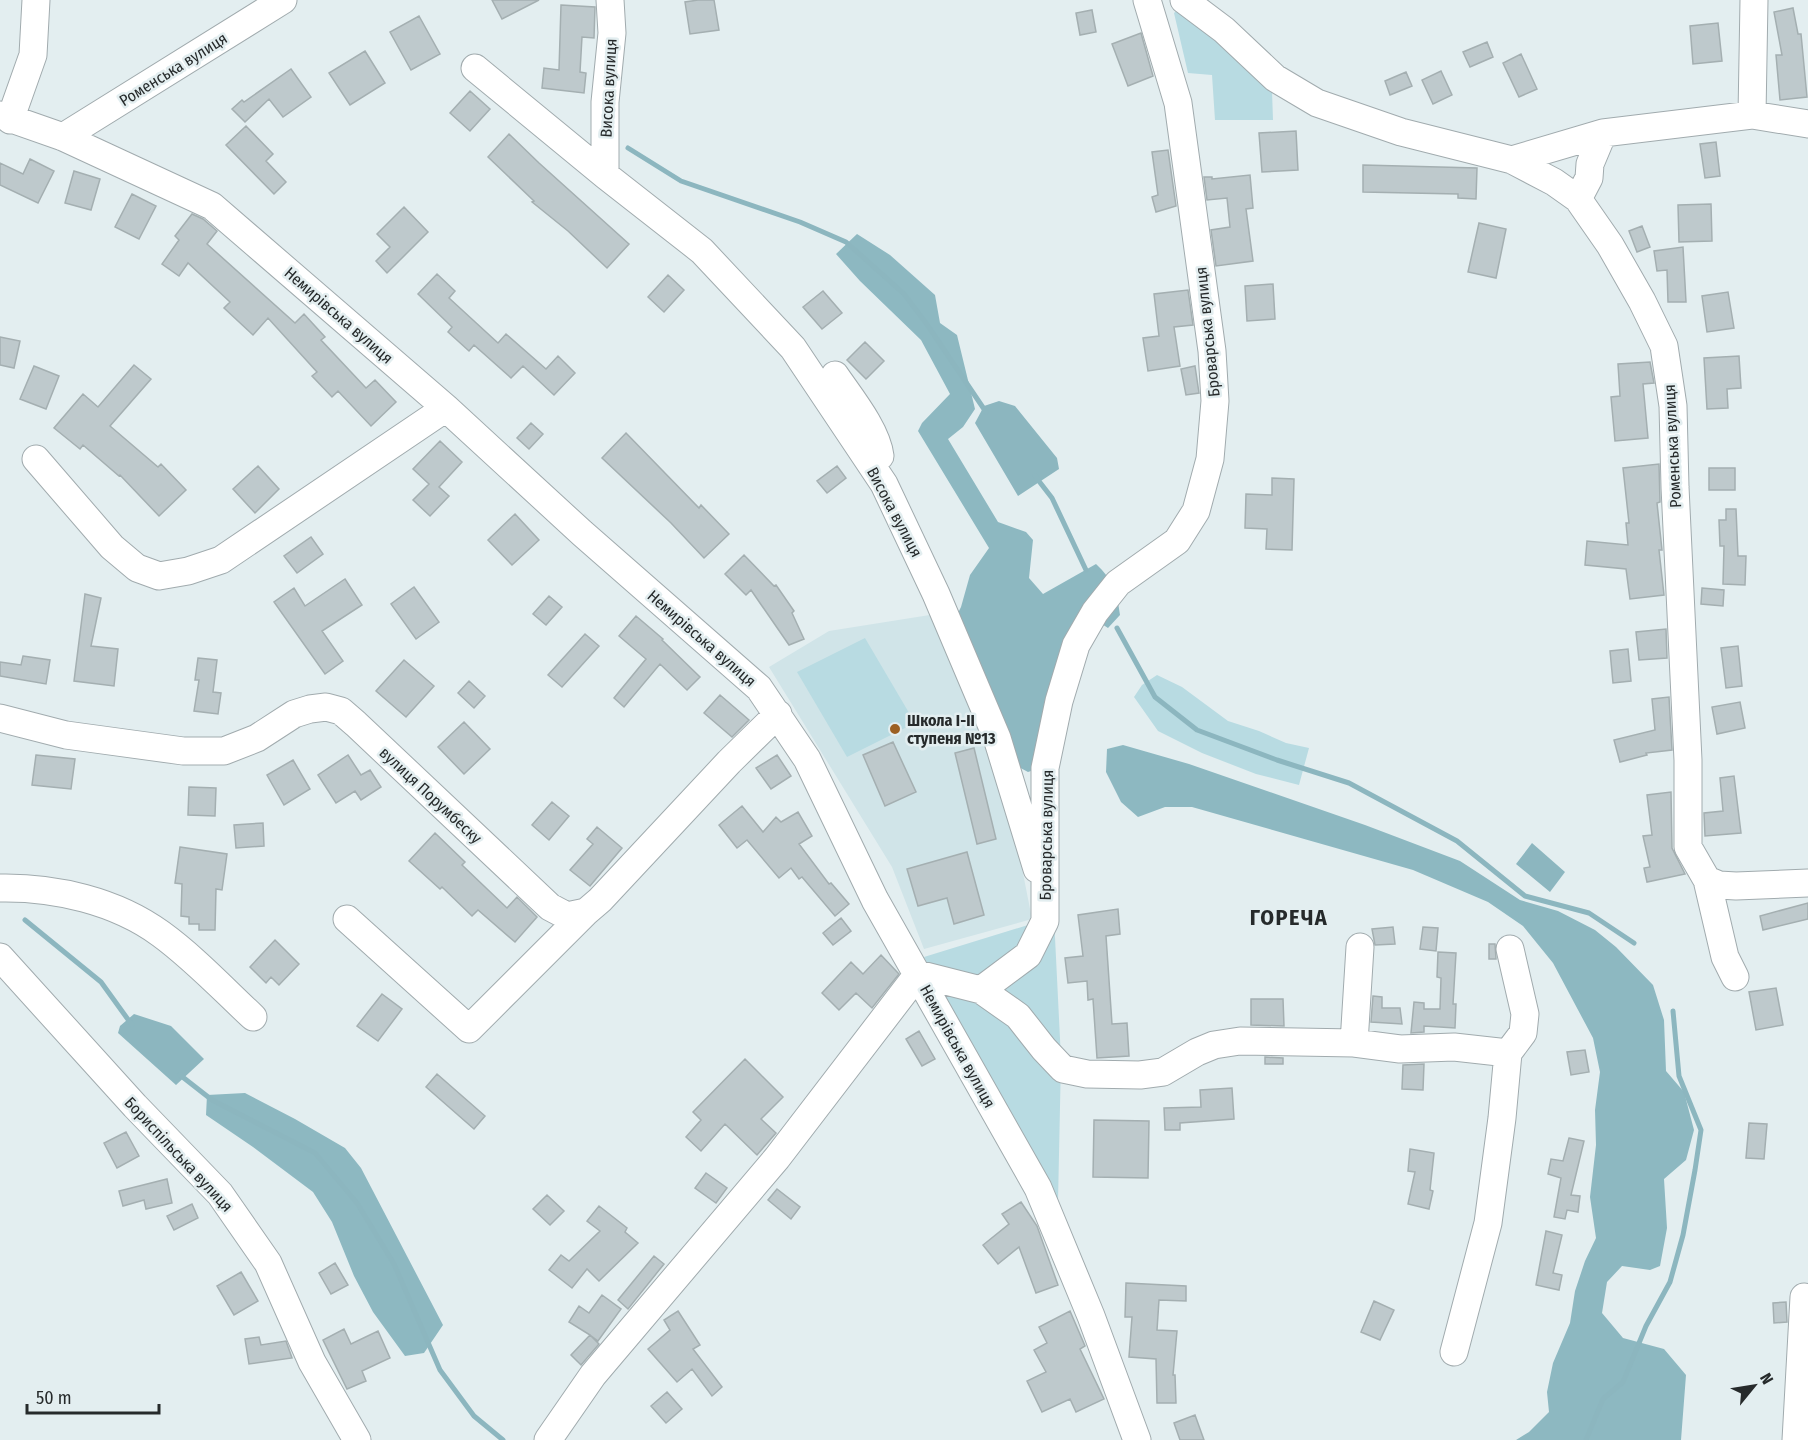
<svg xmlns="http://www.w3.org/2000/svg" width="1808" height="1440" font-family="'Fira Sans Condensed',sans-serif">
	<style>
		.built { fill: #d0e4e8 }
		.green { fill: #b8dbe2 }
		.forest { fill: #8db8c1 }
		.water { fill: #8cb6bf }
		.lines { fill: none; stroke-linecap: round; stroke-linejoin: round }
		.stream { stroke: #8cb6bf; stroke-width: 5 }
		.building { fill: #bec9cc; stroke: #a4afb1; stroke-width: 1.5 }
		.minor-casing { stroke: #a1abae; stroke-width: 29 }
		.minor { stroke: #fff; stroke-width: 27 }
		.poi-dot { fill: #9c6022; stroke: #e3eef0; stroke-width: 2 }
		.labels { text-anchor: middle; stroke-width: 5; stroke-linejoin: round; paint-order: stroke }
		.street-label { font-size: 16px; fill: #262a2b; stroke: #e3eef0 }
		.poi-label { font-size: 16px; font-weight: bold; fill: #262a2b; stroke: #e3eef0; text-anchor: start }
		.district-label { font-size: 22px; font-weight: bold; letter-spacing: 1.5px; fill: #262a2b; stroke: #e3eef0 }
	</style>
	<rect width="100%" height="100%" fill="#e3eef0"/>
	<!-- built -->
	<path class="built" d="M936,614L1007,792L1032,919L924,949L892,867L769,667L829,631Z"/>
	<!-- green -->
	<path class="green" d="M1179,8L1191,13L1272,91L1273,120H1215L1212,75L1188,73L1174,13Z
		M865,638L915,723L847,757L797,672Z
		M1157,675L1182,687L1228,721L1259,731L1286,743L1309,748L1299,785L1256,774L1202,753L1158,731L1134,697L1142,685Z
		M1054,917L1061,1059L1058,1202L1038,1173L924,957Z"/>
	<!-- forest -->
	<path class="forest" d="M857,234L890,255L935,295L940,323L957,335L975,409L963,427L948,439L998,522L1026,532L1033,540L1029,578L1043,594L1096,564C1113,580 1117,592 1120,615L1108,628L1085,613L1037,769L1028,772L1013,764L953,623L961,607L970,575L989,548L918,431L922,423L950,394L921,340L860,281L836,254Z
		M1123,745L1189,764L1365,825L1460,861L1520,900L1558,911L1595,930L1616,947L1653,985L1664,1020L1666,1071L1684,1092L1694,1130L1686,1160L1664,1179L1667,1228L1660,1266L1650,1270L1622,1266L1607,1282L1602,1313L1623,1338L1664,1349L1686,1375L1681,1440H1516L1529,1432L1549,1412L1547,1392L1553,1363L1570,1323L1575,1291L1585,1261L1596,1238L1590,1197L1596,1145L1595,1110L1600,1072L1593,1038L1553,963L1523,926L1488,902L1413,870L1192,807H1165L1138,817L1121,802L1106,772L1107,749Z
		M245,1093L295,1119L345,1148L361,1168L443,1325L424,1353L405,1356L373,1312L354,1276L332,1222L313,1192L253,1147L206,1115L207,1095Z"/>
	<!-- water -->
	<path class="water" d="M999,401L1015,406L1057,458L1059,469L1018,496L975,423L984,406Z
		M1532,843L1565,872L1550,892L1516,864Z
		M134,1014L171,1026L204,1059L176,1085L118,1033L120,1026Z"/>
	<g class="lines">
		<!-- stream -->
		<path class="stream" d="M628,148L681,181L800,222L846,242L904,294L926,323L986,412
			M1035,476L1052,498L1086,570
			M1117,628L1155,697L1197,730L1277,760L1349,783L1457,841L1525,896L1589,913L1634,943
			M25,920L101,982L132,1025
			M180,1075L212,1100L315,1153L357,1203L394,1264L440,1370L474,1416L503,1440
			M1586,1440L1603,1399L1623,1382L1646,1326L1670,1282L1683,1235L1695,1170L1701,1130L1679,1076L1673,1011"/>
	</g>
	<!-- building -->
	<path class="building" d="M492,0H539L502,19Z
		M698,0H714L719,30L690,34L685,2Z
		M561,5L595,7L594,38L582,37L580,72L586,73L584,93L542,88L544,68L559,70Z
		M1793,8L1798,34H1801L1807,97L1780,100L1776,55H1782L1774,12Z
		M1092,10L1096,32L1080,35L1076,13Z
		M419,16L440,54L411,70L390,32Z
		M1718,23L1722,61L1693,64L1690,26Z
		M1141,33L1153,76L1128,86L1112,44Z
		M1487,42L1493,57L1470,67L1463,52Z
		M365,51L385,83L350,105L329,73Z
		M1521,54L1537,89L1519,97L1503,63Z
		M291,69L311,97L283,117L269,99L245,122L232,109L242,100L244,102Z
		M1441,71L1452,95L1433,104L1422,80Z
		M1406,72L1412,86L1390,95L1385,81Z
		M470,91L490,109L470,131L450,113Z
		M246,126L273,154L266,161L286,182L274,194L226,145Z
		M1296,131L1298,170L1262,172L1259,133Z
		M509,134L539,163L629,244L607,268L568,231L532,202L534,201L488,157Z
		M1716,142L1720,176L1705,178L1700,144Z
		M1168,150L1176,206L1156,212L1152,197L1158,195L1152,152Z
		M30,159L54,171L38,203L0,185V163L23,174Z
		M1363,165L1477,168L1476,199L1458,198V194L1363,192Z
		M74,171L100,179L91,210L65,203Z
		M1250,175L1253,208L1246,209L1253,261L1216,266L1211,230L1230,227L1227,198L1207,200L1204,177H1212V179Z
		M132,194L156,206L139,239L115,227Z
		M1711,204L1712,241L1679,242L1678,205Z
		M404,207L428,232L387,273L376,261L390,247L377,234Z
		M192,214L203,219L217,231L207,244L295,323L304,314L325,337L321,340L366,388L375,380L396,402L371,426L338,391L332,397L312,376L317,372L268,318L253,335L224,308L230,302L188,263L179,276L162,264L179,240L175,236Z
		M1479,223L1506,229L1496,278L1468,272Z
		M1642,226L1650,247L1637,252L1629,231Z
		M1683,247L1686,302H1668L1667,270L1657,271L1654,251Z
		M437,274L455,291L449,298L498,343L506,334L546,369L558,356L575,373L554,395L523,366L511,378L474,345L469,351L448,332L452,327L418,294Z
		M668,275L684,290L664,312L648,297Z
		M1273,284L1275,319L1247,321L1245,286Z
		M1188,290L1193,325L1174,327L1180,366L1148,371L1143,338L1159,336L1154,294Z
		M823,291L842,313L822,329L803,307Z
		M1728,292L1734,328L1707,332L1702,296Z
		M0,337L20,341L14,368L0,365Z
		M865,342L884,361L866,379L847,360Z
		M1739,356L1741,388L1727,389L1728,408L1707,409L1704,358Z
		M1650,362L1654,383L1643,384L1648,438L1615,441L1611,397L1620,396L1618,364Z
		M134,365L151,379L110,426L158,467L161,464L186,490L159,516L120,475L119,476L83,445L80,449L54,428L83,394L98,407Z
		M34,366L59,376L46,409L20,399Z
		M1195,366L1199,393L1186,395L1181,369Z
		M531,423L543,434L529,449L517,438Z
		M626,433L699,508L701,505L729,534L704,558L671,523L602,458Z
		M440,441L462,462L439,487L449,496L430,516L413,500L429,484L413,469Z
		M1659,464L1660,502L1657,503L1662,550H1659L1664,595L1630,599L1626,569L1585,565L1587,541L1628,545L1626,523H1629L1623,468Z
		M258,466L279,489L255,513L233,489Z
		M837,466L846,478L827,493L817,481Z
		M1709,468H1735V490H1709Z
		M1272,478L1294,479L1292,550L1266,549L1267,529L1245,528L1246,494L1272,495Z
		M1726,509H1736L1738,556H1746L1745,585L1723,584L1724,546H1720L1719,520H1726Z
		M515,514L539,540L512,565L488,540Z
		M311,537L323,554L297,573L284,556Z
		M744,555L774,586L776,585L794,611L792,613L804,639L789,645L751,590L746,595L725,574Z
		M345,579L362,605L322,631L343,661L325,674L274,602L294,588L305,606Z
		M414,587L439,622L416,639L391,604Z
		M1702,588L1724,590L1723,606L1701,604Z
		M85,594L101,598L91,646L118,649L114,686L74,681Z
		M549,596L562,607L546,625L533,614Z
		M636,616L663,639L662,640L700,677L687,690L660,664L624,707L614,698L646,659L619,636Z
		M1666,629L1667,658L1639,660L1636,632Z
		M585,634L599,646L562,687L548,675Z
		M1738,646L1742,686L1726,688L1721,648Z
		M1628,649L1631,681L1613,683L1610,651Z
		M23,656L50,660L46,684L0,676V662L21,665Z
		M198,658L217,660L213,692L221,693L218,714L194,711L199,680H195Z
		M404,660L434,686L406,717L376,691Z
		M469,681L485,696L474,708L458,693Z
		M720,695L749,720L732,737L704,713Z
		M1669,697L1672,750L1646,753L1647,755L1620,762L1614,740L1655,730L1652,699Z
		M1740,702L1745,728L1717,734L1712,707Z
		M464,722L490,749L464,774L438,747Z
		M893,742L916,792L885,806L863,755Z
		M974,748L996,839L977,844L955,753Z
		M36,755L75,759L71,789L32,785Z
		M348,755L361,775L370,770L381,787L361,800L355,791L336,803L318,775Z
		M777,755L791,776L771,789L756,768Z
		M293,760L310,789L284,805L267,775Z
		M1734,776L1741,833L1705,836L1704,813L1723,811L1720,778Z
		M189,787L216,788L215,816L188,815Z
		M1671,792L1672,848L1685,874L1647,882L1644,868L1650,867L1643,836L1652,835L1647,795Z
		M552,802L569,816L549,840L532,825Z
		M742,806L763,832L776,817L781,822L798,812L812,836L799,844L829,884L831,883L849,904L835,916L802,877L799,879L791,868L779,878L747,840L737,848L719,825Z
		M263,823L264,846L236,848L234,825Z
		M597,827L622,848L590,886L570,870L593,844L587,839Z
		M435,833L465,862L462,865L507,908L517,897L537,917L515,942L478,910L472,916L442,887L440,889L409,861Z
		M180,847L227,854L222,890L216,889L215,930H199V924H189V917L181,916L182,884L175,883Z
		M967,852L984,915L954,924L947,898L918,906L907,869Z
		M1808,903V919L1763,930L1760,916Z
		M1118,909L1120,934L1106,936L1112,1024L1127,1023L1129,1056L1097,1058L1093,999L1088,1000L1087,981L1068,983L1065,958L1083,956L1078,915Z
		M841,918L851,931L833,945L823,933Z
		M1393,927L1395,944L1375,945L1372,929Z
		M1423,927L1438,928L1436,951L1420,949Z
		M275,940L299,964L279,985L271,977L266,983L250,967Z
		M1489,944H1495L1496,959H1489Z
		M1438,952L1456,953L1453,1004H1456L1455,1028L1424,1026V1032L1411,1033L1414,1002L1424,1003V1009H1440L1441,978L1437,977Z
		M881,955L899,974L872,1008L856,993L839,1010L822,993L851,962L863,974Z
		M1776,988L1783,1025L1756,1030L1749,992Z
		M382,994L402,1009L378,1041L357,1026Z
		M1373,996L1382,997V1008H1400L1402,1024L1371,1022Z
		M1251,999H1283L1284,1026L1251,1025Z
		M919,1031L935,1059L922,1066L906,1039Z
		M1585,1050L1589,1072L1571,1075L1567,1052Z
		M1265,1057L1283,1058V1064H1265Z
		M745,1059L783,1097L761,1119L776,1133L757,1155L725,1124L701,1151L686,1137L701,1120L693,1112Z
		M1424,1064L1423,1090L1402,1089L1403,1065Z
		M437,1074L485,1116L474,1129L426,1087Z
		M1232,1088L1234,1119L1180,1123V1130H1165L1164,1108L1201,1107L1200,1090Z
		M1094,1120L1149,1121L1148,1178L1093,1177Z
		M1749,1123L1767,1124L1764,1159L1746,1158Z
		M126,1132L139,1156L117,1168L104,1143Z
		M1569,1138L1584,1141L1571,1195L1580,1196L1578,1212L1567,1210L1565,1219L1554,1217L1561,1178L1548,1174L1551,1159L1563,1161Z
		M1410,1149L1434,1153L1430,1190L1433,1191L1429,1209L1408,1204L1415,1172L1408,1171Z
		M706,1173L727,1188L716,1203L695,1188Z
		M167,1179L172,1203L146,1209L144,1200L123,1206L119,1191Z
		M777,1189L800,1207L791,1219L768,1200Z
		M547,1195L564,1211L550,1225L533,1209Z
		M1021,1202L1037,1226L1058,1285L1036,1293L1019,1247L998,1264L983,1245L1009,1224L1002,1214Z
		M192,1204L198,1218L174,1230L167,1216Z
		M599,1206L627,1228L625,1232L638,1243L599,1281L587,1269L572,1288L549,1270L561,1255L569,1261L600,1231L587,1221Z
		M1546,1231L1562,1235L1553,1273L1562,1275L1559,1290L1536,1285Z
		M654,1256L664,1264L628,1309L618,1300Z
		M335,1263L348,1285L331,1294L319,1273Z
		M241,1272L258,1301L234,1315L217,1286Z
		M1126,1283L1186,1286V1301L1159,1300L1157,1330L1177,1331L1173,1375H1175L1176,1403H1157L1156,1359L1129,1357L1132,1317H1125Z
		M602,1295L621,1309L598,1341L590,1335L599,1344L581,1365L571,1355L590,1335L569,1322L579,1306L589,1313Z
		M1374,1301L1394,1310L1380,1340L1361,1332Z
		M1786,1302L1787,1322L1774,1323L1773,1303Z
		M678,1311L700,1345L693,1349L722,1387L712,1396L692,1369L677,1382L648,1349L670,1330L664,1320Z
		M1070,1311L1085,1346L1080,1349L1104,1399L1076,1412L1070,1399L1042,1412L1027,1381L1046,1372L1034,1350L1047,1343L1039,1327Z
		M344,1329L351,1344L378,1331L390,1358L362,1371L366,1381L347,1389L323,1340Z
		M259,1337L261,1345L286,1341L292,1358L249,1364L245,1339Z
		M667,1392L682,1409L666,1423L651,1406Z
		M1195,1415L1204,1440H1180L1174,1423Z"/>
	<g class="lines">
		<!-- minor casing -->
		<g class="minor-casing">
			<path id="minor" d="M1184,0L1224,30L1275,78L1317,103L1401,132L1512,160L1554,182L1578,199L1610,245L1642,301L1664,346L1673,406L1675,487L1688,760V847L1707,880L1719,885L1736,886L1808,883
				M475,68L605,175L702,251L793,348L884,484L936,594L997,738L1037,869
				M0,115L63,137L212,206L446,408L582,533L759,688L807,759L875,900L1038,1188L1091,1316L1137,1440
				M1752,115L1754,0
				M10,120L33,55L36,0
				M63,137L283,0
				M1512,160L1603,133L1752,115L1808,124
				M605,175V102L612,33L610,0
				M1578,199L1589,178L1590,164L1603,133
				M835,375C850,397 877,430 880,456
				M36,459L112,547L137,568L159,576L188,571L221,560L446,408
				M0,718L66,735L183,751H224L257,738L294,714L310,709L326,707L341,711L356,724L550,907L567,916L586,912L600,900L729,762L778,714
				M1707,880L1725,957L1735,977
				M0,888C55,887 116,901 161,934C194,958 223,989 253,1017
				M347,919L469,1029L586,912
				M0,957L135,1106L220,1194L268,1263L312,1362L357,1440
				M981,990L1018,1016L1044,1049L1063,1069L1087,1074L1140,1075L1163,1072L1197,1052L1214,1045L1240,1041L1354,1043L1400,1049L1454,1047L1508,1053L1502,1118L1488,1223L1454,1352
				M1354,1043L1360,947
				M1508,1053L1523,1033L1525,1014L1510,949
				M548,1440L593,1375L777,1158L918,974L981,990L1028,955L1045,921V768L1059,701L1076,645L1095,612L1118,583L1177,541L1196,511L1210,459L1215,401L1212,351L1178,103L1147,0
				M1796,1440L1804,1297"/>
		</g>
		<!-- minor -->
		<use href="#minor" class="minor"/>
	</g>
	<!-- markers -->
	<circle class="poi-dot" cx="895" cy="729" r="6"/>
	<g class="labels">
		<!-- street labels -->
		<g class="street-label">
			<text transform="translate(173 69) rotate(-32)" y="6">Роменська вулиця</text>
			<text transform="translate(608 88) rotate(-87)" y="6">Висока вулиця</text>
			<text transform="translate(339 315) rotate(41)" y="6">Немирівська вулиця</text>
			<text transform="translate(1207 332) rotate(-96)" y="6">Броварська вулиця</text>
			<text transform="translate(1672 446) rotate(-93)" y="6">Роменська вулиця</text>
			<text transform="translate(895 512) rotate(62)" y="6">Висока вулиця</text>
			<text transform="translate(702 638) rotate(41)" y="6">Немирівська вулиця</text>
			<text transform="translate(431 795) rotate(43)" y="6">вулиця Порумбеску</text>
			<text transform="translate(1046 835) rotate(-89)" y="6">Броварська вулиця</text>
			<text transform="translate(958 1046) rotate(61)" y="6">Немирівська вулиця</text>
			<text transform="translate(179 1154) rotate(47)" y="6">Бориспільська вулиця</text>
		</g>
		<!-- poi labels -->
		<g class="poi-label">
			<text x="907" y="726">Школа I-II<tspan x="907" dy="18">ступеня №13</tspan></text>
		</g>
		<!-- district labels -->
		<g class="district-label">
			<text x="1289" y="925">ГОРЕЧА</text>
		</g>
	</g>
	<!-- north arrow -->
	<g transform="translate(1754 1386) rotate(60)" stroke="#e3eef0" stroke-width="4.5" paint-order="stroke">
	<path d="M0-4.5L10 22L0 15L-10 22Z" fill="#262a2b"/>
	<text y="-9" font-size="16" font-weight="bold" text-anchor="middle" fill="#262a2b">N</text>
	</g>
	<!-- scale -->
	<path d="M27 1404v9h132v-9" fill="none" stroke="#262a2b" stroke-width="3"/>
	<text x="36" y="1404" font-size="18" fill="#262a2b" stroke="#e3eef0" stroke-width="4.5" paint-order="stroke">50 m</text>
</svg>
